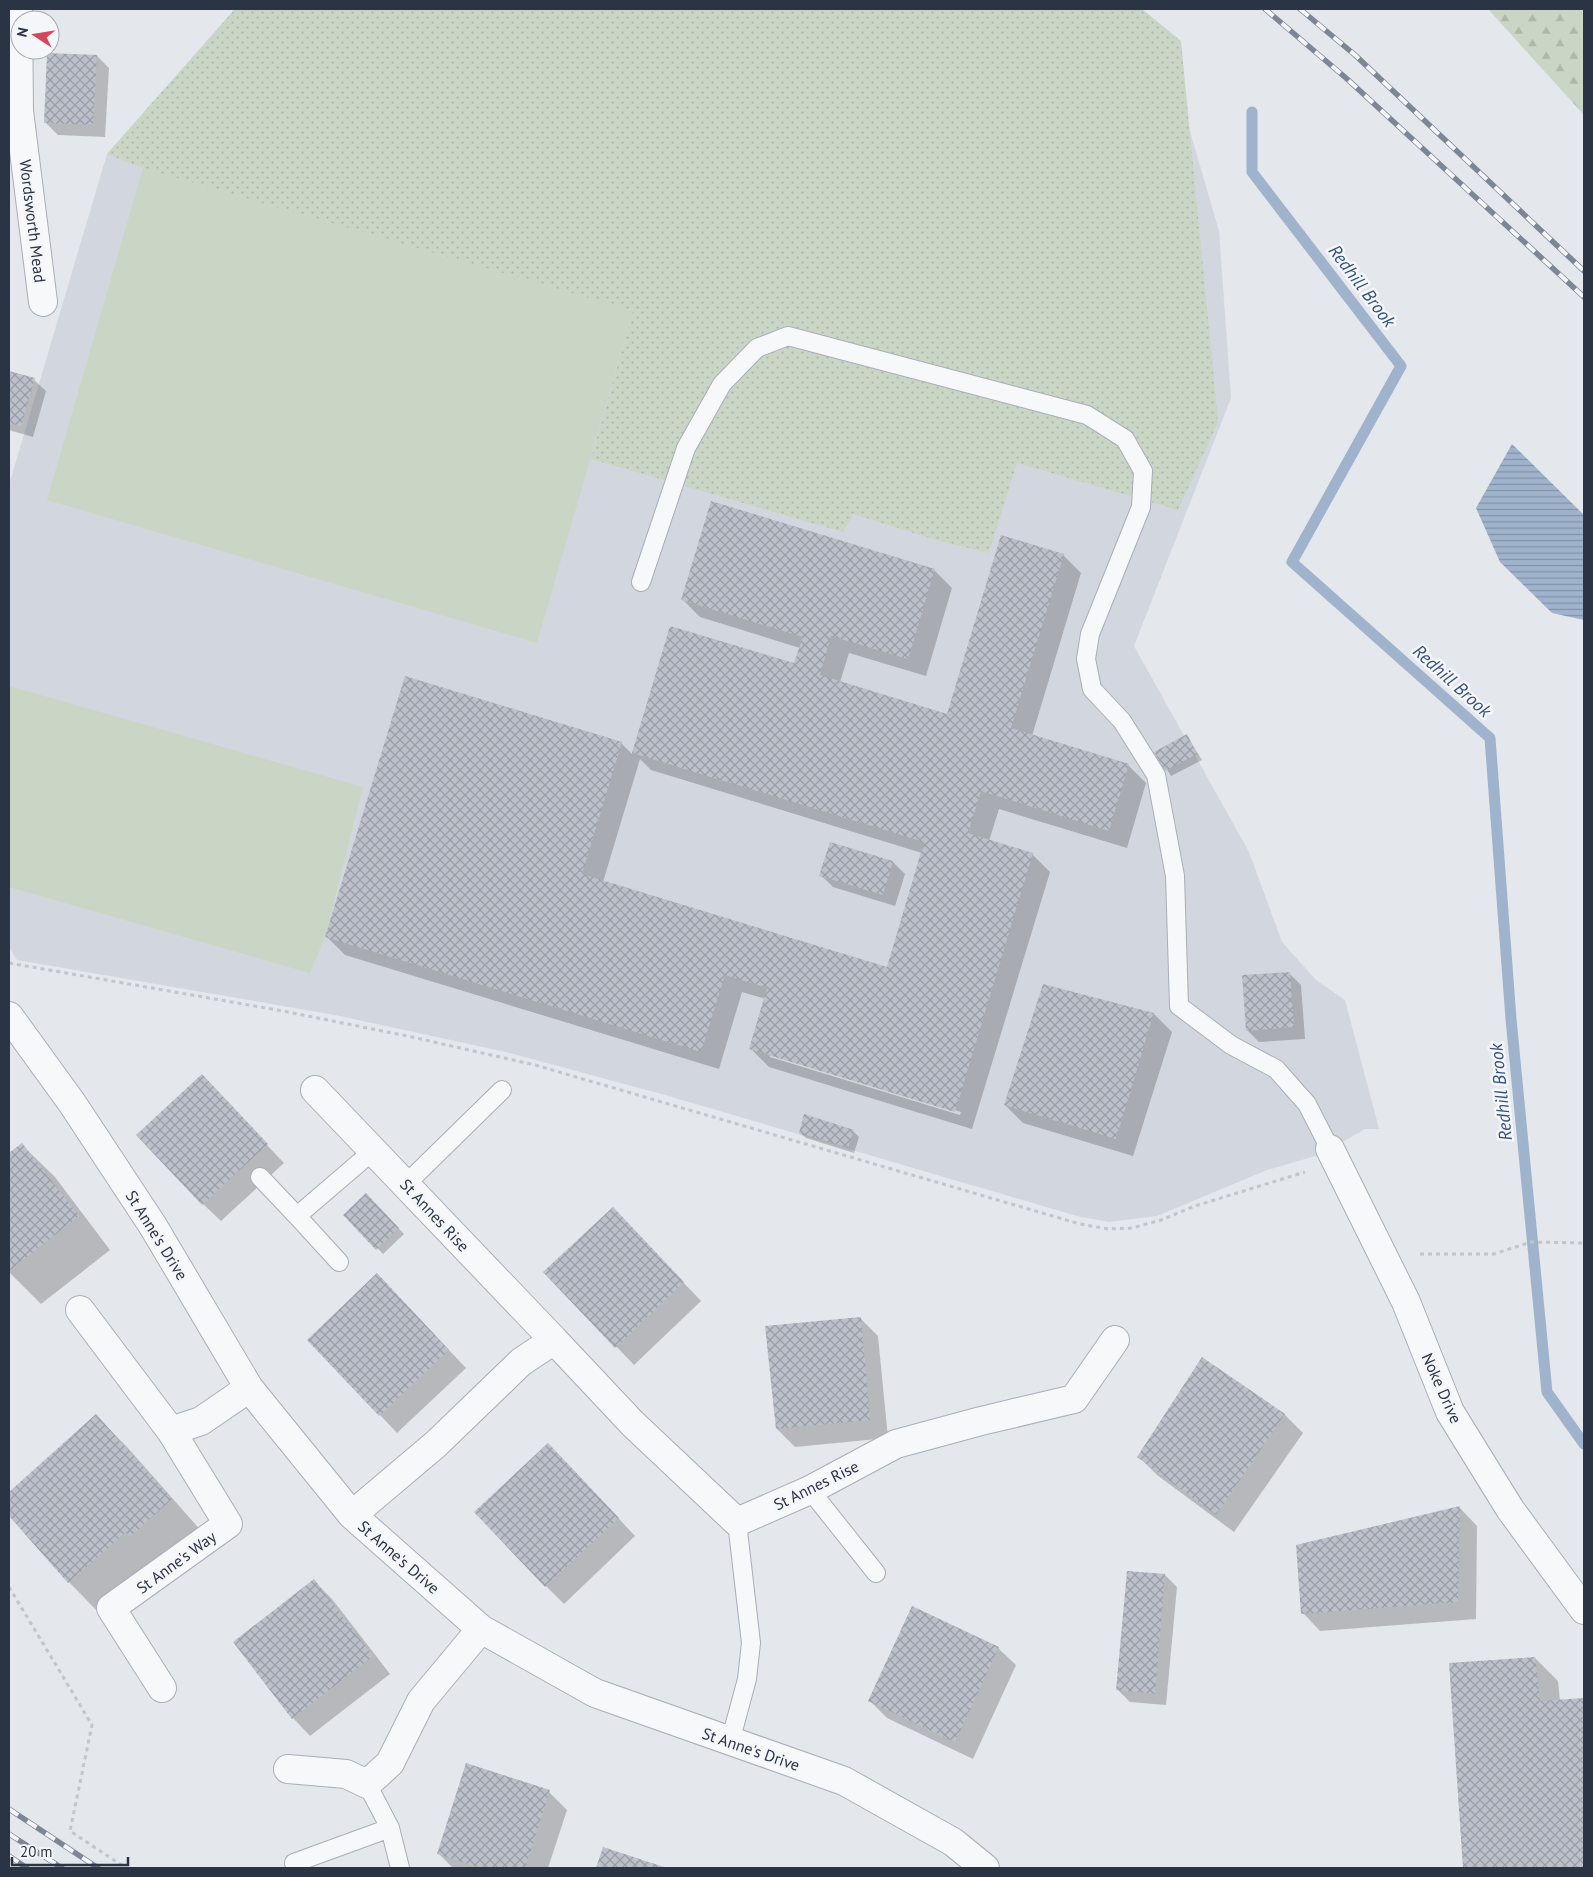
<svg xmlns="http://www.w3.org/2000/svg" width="1593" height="1877" font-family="'PT Sans',sans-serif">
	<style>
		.built { fill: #d2d6de }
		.green { fill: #c9d6c5 }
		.forest { fill: url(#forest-firs) }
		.park { fill: url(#park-dots) }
		.water { fill: url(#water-rules) }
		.shadow { fill: #0003; fill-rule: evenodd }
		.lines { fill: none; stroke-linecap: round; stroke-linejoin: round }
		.stream { stroke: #9fb4cc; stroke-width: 11 }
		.building { fill: url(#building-cross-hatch) }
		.lane-casing { stroke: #a9aeb7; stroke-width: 20 }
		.street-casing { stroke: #a9aeb7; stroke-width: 30 }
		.path { stroke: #c2c5cb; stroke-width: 3; stroke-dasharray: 4 4; stroke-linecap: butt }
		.lane { stroke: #f7f8fa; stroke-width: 18 }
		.street { stroke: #f7f8fa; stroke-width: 28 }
		.rail-casing { stroke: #7d8696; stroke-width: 5.5 }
		.rail { stroke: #f4f6f9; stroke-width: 4; stroke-dasharray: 11; stroke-linecap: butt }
		.labels { text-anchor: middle; stroke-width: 5; stroke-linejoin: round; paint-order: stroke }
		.street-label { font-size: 16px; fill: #2b3445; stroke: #f4f6f9 }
		.water-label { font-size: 18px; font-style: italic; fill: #34527a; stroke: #f4f6f9 }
	</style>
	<defs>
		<pattern id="forest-firs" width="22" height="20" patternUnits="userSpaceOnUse" patternTransform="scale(1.25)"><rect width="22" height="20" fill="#c9d6c5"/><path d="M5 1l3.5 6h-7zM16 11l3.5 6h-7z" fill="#adb8ab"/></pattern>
		<pattern id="park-dots" width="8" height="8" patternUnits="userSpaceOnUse" patternTransform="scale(1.25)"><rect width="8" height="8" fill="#c9d6c5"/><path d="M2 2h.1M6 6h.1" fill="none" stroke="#adb8ab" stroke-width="1.8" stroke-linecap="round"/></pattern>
		<pattern id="water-rules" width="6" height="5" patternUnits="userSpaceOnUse" patternTransform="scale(1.25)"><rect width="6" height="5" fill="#9fb4cc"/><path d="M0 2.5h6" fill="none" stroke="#8293a7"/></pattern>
		<pattern id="building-cross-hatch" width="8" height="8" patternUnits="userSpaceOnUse" patternTransform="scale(1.25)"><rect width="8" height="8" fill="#bbc0ca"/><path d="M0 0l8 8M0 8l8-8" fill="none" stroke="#989da6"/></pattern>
	</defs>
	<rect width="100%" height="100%" fill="#e4e7ec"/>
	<!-- built -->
	<path class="built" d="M235,9H1135L1161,32L1219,231L1231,398L1134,646L1249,852L1282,942L1316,980L1345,1000L1379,1129H1365L1322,1154L1267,1170L1157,1216L1109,1222L1077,1216L665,1095L506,1052L335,1015L17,960L9,947V485L107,154Z"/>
	<!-- green -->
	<path class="green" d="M143,168L633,311L537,643L47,500Z
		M9,686L363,787L325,937L310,973L9,887Z"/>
	<!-- forest -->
	<path class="forest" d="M1488,9H1584V115Z"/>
	<!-- park -->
	<path class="park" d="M235,9H1142L1181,41L1218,422L1178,510L1017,463L989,553L936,540L853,514L843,532L591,459L633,311L143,168L107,154Z"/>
	<!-- water -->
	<path class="water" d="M1512,444L1584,515V620L1552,613L1500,562L1476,508Z"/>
	<!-- shadow -->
	<path class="shadow" d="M97,56L109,68L105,137L58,135L46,123Z
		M9,372L34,380L46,391L33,437L9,430Z
		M1063,555L1081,573L1032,736L1128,765L1146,783L1127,848L999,809L989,841L1032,854L1050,872L972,1129L769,1067L751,1049L766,999L742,992L719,1069L345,955L327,937L621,743L632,754L671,627L795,665L800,648L700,617L682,599L934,570L952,588L926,676L849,653L840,682L948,715ZM640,759L651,770L922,853L888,968L603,882ZM770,1054L961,1112L960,1115L770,1057Z
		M1187,736L1202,760L1171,776L1156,752Z
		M893,862L905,874L895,906L833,887L821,875Z
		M1289,973L1301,985L1305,1039L1259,1042L1247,1030Z
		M1154,1014L1172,1032L1133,1156L1023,1123L1005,1105Z
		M219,1094L284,1163L221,1221L203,1204Z
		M853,1131L859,1137L854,1153L806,1138L800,1133Z
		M22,1145L55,1177L110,1250L41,1304L9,1272V1155Z
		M366,1195L404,1234L383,1254L345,1215Z
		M631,1227L701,1301L634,1365L545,1272Z
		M395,1293L466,1368L397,1433L380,1415Z
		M860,1318L878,1336L888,1438L795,1447L777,1429Z
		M1203,1359L1285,1415L1303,1433L1234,1532L1157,1475L1139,1457Z
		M96,1416L128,1448L203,1533L101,1615L69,1582L9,1514V1493Z
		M566,1462L635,1536L564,1604L546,1586Z
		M1460,1508L1477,1526L1476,1619L1320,1631L1303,1613Z
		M1165,1575L1177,1587L1166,1705L1130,1702L1118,1690Z
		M314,1581L332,1599L390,1674L310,1736L293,1718Z
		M998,1648L1016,1665L973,1759L887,1718L869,1700Z
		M1535,1658L1558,1681L1560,1701L1584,1700V1868H1464L1450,1664Z
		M549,1792L567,1810L548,1868H453L439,1854Z
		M604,1849L664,1868H597Z"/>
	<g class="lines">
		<!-- stream -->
		<path class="stream" d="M1252,112V172L1401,366L1292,562L1490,738L1511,1019L1547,1392L1584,1444"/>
	</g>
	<!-- building -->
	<path class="building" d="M47,53L97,55L93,125L44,123Z
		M9,371L35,378L21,426L9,423Z
		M711,501L935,569L908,659L831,636L820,675L947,714L1001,535L1064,554L1011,728L1129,764L1109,831L981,791L968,833L1033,853L955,1112L749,1049L767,988L725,975L701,1052L325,937L405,676L622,742L582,874L887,967L924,842L632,753L670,626L794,663L803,637L681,600Z
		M1187,734L1197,754L1165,771L1154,752Z
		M830,842L893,861L883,895L819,876Z
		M1290,972L1294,1027L1246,1031L1242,975Z
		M1043,984L1154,1013L1116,1139L1004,1105Z
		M202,1074L268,1144L202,1205L136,1135Z
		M804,1114L854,1130L848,1148L799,1133Z
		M22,1143L79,1216L9,1271V1153Z
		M366,1193L399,1228L376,1250L343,1215Z
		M613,1207L684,1282L615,1348L543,1272Z
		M377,1273L449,1350L379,1416L307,1340Z
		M861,1317L870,1420L776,1429L765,1326Z
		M1202,1357L1285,1414L1216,1515L1137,1457Z
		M96,1414L172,1499L130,1537L126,1532L68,1583L9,1516V1492Z
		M548,1443L619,1518L545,1587L474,1512Z
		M1460,1506L1458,1602L1301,1614L1296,1545Z
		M1127,1571L1165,1574L1155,1694L1116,1690Z
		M314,1579L373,1656L292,1719L233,1642Z
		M912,1606L999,1647L955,1742L868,1701Z
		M1535,1657L1540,1701L1584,1698V1868H1463L1449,1663Z
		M466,1763L550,1790L525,1868H480L437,1854Z
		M603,1847L667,1868H596Z"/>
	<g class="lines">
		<!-- lane casing -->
		<g class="lane-casing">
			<path id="lane" d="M641,582L686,448L722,384L757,348L788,336L1087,415L1125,439L1143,471L1141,507L1090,634L1086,659L1092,689L1122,721L1156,775L1175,876L1179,1006L1231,1045L1276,1069L1307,1104L1330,1149
				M260,1177L297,1216
				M406,1184L502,1090
				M339,1262L297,1216L374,1150
				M810,1490L876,1573
				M730,1742L747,1679L751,1643L737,1522
				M367,1784L390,1828L400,1868
				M294,1863L390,1828"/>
		</g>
		<!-- street casing -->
		<g class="street-casing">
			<path id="street" d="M18,9L19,111L43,302
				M9,1016L72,1103L153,1226L249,1388L352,1515L481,1629L595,1693L844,1781L953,1842L985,1868
				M315,1090L554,1340
				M1330,1149L1406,1302L1450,1412L1510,1509L1584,1610
				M80,1310L171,1431
				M352,1515L436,1444L521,1362L554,1340L633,1424L737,1522L810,1490L896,1444L981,1421L1074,1399L1115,1340
				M162,1688L111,1608L228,1524L171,1431L201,1421L249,1388
				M288,1769L346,1774L367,1784L390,1763L421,1701L481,1629"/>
		</g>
		<!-- path -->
		<path class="path" d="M9,963L283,1011L412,1037L535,1065L1080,1224L1108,1229L1132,1228L1161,1220L1195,1206L1305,1172
			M1420,1254H1494L1531,1242L1584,1243
			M9,1587L92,1725L70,1831L126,1868"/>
		<!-- lane -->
		<use href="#lane" class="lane"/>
		<!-- street -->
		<use href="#street" class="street"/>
		<!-- rail casing -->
		<g class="rail-casing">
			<path id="rail" d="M1265,9L1346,78L1584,297
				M1300,9L1355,55L1584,271
				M9,1809L98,1868
				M9,1834L62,1868
				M9,1856L27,1868"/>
		</g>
		<!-- rail -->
		<use href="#rail" class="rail"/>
	</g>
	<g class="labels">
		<!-- street labels -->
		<g class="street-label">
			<text transform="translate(33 221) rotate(83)" y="6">Wordsworth Mead</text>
			<text transform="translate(435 1215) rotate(47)" y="6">St Annes Rise</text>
			<text transform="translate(157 1235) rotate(58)" y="6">St Anne's Drive</text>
			<text transform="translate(1442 1388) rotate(66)" y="6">Noke Drive</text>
			<text transform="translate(816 1485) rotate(-26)" y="6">St Annes Rise</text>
			<text transform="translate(399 1557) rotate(41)" y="6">St Anne's Drive</text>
			<text transform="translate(176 1562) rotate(-36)" y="6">St Anne's Way</text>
			<text transform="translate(751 1749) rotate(19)" y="6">St Anne's Drive</text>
		</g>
		<!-- water labels -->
		<g class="water-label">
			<text transform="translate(1362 286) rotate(53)" y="6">Redhill Brook</text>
			<text transform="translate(1452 681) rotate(42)" y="6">Redhill Brook</text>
			<text transform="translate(1501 1092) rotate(-96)" y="6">Redhill Brook</text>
		</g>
	</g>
	<!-- border -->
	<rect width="1593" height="1877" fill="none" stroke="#2b3445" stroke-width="20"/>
	<!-- north arrow -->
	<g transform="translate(35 35) rotate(282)"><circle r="24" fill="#f4f6f9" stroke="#a4a8b1"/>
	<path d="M0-4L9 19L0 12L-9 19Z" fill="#d1495b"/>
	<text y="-8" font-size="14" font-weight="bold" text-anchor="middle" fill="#2b3445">N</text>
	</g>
	<!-- scale -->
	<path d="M12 1857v8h116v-8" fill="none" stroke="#2b3445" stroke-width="2.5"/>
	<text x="20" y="1857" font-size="15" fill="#2b3445" stroke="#f4f6f9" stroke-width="4" paint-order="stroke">20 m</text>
</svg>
